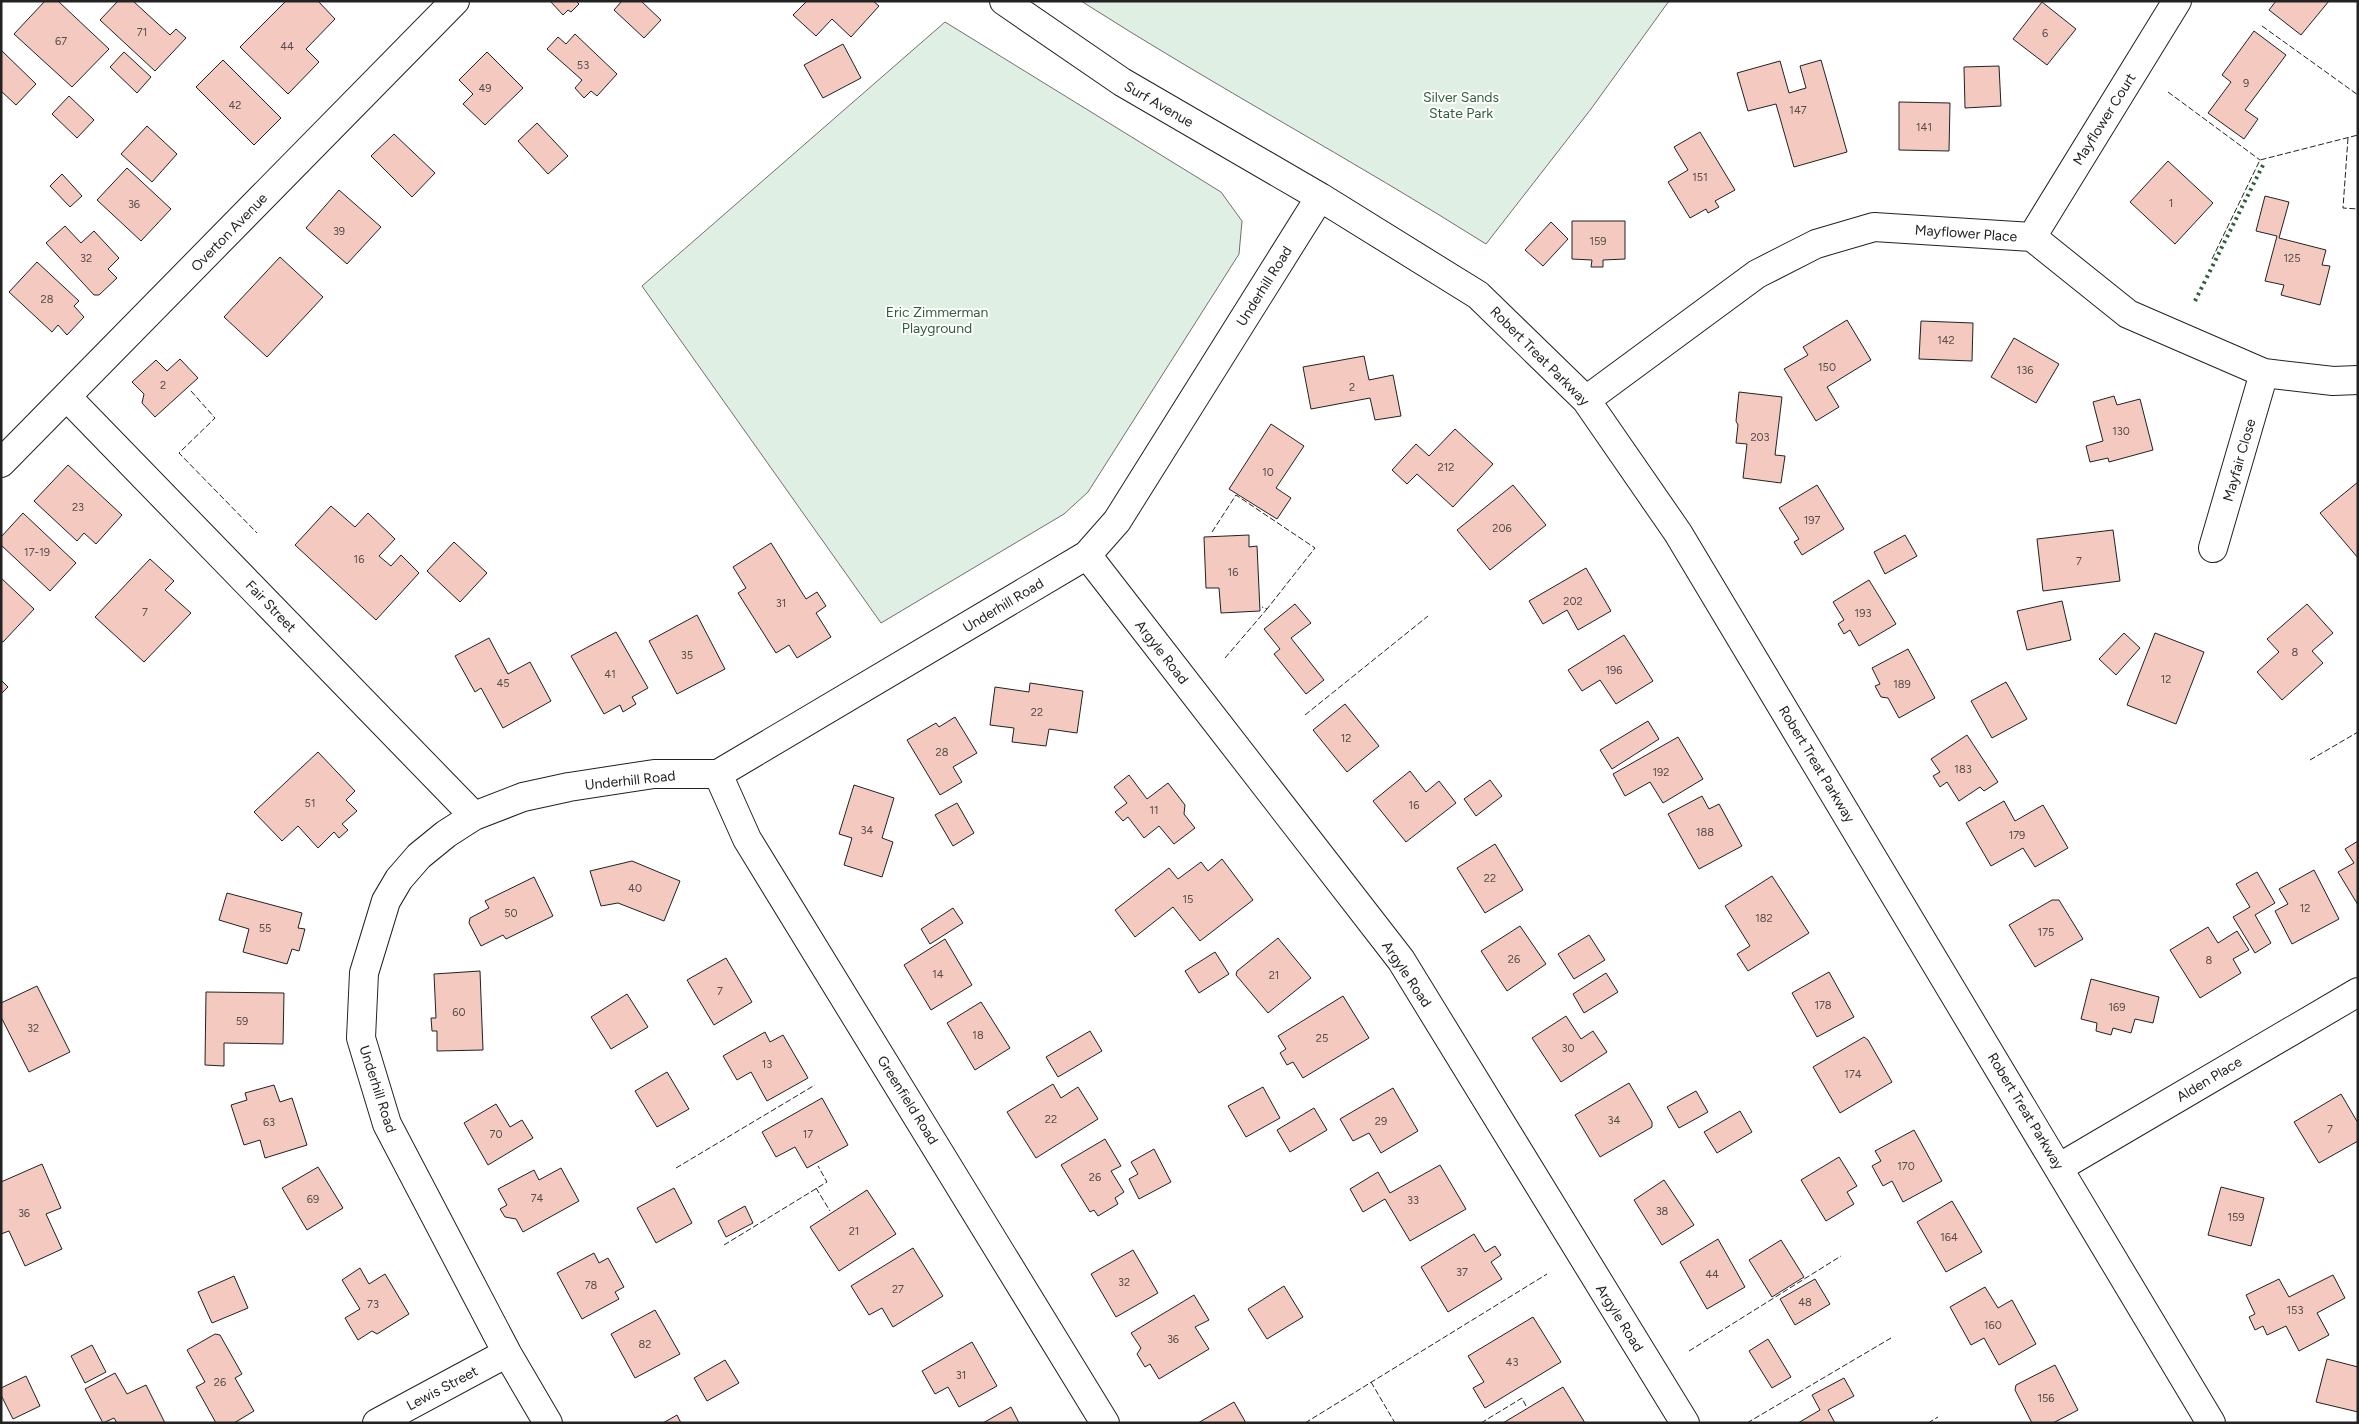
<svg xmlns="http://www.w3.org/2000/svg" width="2359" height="1424" font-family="Figtree,sans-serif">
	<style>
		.green { fill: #e0efe3; stroke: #6f6f6f }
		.building { fill: #f3c9c0; stroke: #222 }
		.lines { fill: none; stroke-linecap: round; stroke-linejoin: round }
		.minor-casing { stroke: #222; stroke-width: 30 }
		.minor { stroke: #fff; stroke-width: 28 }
		.hedge { stroke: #2f5e38; stroke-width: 4; stroke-dasharray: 2.5 4; stroke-linecap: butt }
		.fence { stroke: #222; stroke-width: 1; stroke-dasharray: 6 2.5; stroke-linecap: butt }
		.labels { text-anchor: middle; stroke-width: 4; stroke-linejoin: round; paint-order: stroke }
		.number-label { font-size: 11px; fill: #564c4a }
		.park-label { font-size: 14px; fill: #2f5e38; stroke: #fff }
		.street-label { font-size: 14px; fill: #222; stroke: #fff }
	</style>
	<rect width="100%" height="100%" fill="#fff"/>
	<!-- green -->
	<path class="green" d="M1081,1H1669L1591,109L1486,244C1353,160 1214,86 1081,1Z
		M945,22L1221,192L1242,221L1239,254L1088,492L1064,514L881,623L642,286Z"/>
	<!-- building -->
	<path class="building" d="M45,1H58L109,49L72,87L14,34Z
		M118,1H133L170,35L176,29L186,38L155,71L100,20Z
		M286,1H318L335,19L306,49L319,62L288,94L240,47Z
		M550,1H576L579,4L571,12L568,10L563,15Z
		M622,1H641L661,20L644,38L614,10Z
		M807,1H873L879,6L851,37L832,19L816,36L793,15Z
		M2276,1H2329L2301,35L2269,10Z
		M2042,2L2076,29L2047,65L2013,39Z
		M2254,31L2286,55L2245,110L2258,119L2244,139L2208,113L2231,82L2222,75Z
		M575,34L617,74L597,96L591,91L584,98L575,88L582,80L547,49L558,37L566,44Z
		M843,44L861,78L823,98L804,65Z
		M1,50L36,84L16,105L1,91Z
		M124,52L151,77L137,93L110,67Z
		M487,52L523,88L485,125L463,104L473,94L459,80Z
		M223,60L281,118L254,145L196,87Z
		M1821,60L1847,152L1794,167L1776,104L1748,111L1737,73L1780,61L1789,93L1806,88L1800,66Z
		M1999,66L2001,106L1965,108L1964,67Z
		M69,96L94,120L77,138L52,114Z
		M1899,102L1950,103L1949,151L1899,150Z
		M537,123L568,156L548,174L518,141Z
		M147,126L177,154L152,182L121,154Z
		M1700,132L1735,190L1715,201L1719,207L1708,213L1706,209L1690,218L1668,182L1688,170L1674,147Z
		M394,134L435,173L412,197L371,156Z
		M2168,161L2213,203L2175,244L2130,202Z
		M127,168L171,209L141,241L97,200Z
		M62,174L82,196L70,207L50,186Z
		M339,190L381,227L347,264L306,228Z
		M2265,196L2289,202L2279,238L2326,250L2322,265L2330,266L2320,305L2281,295L2284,285L2265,281L2277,236L2256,231Z
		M1572,221H1625V259L1603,260V267H1591L1592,260L1572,259Z
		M1551,222L1568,239L1543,266L1525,250Z
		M65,226L81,243L94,231L119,258L108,269L117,278L99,295H94L46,243Z
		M280,257L323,297L267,357L224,317Z
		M37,262L79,301L74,306L84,317L67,335L58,325L52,332L9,292Z
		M1847,320L1871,360L1827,387L1839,407L1816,421L1784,369L1808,355L1803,347Z
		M1921,321L1973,323L1972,361L1919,359Z
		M2014,338L2059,364L2036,403L1991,377Z
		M1364,356L1369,380L1393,375L1401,416L1375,420L1370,398L1311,409L1303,367Z
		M180,359L198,378L155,417L142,403L144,394L132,382L156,360L167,371Z
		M1739,392L1782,397L1775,455L1785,456L1781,483L1743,478L1747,444L1736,443L1738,425L1736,421Z
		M2114,396L2117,405L2140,399L2153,450L2109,462L2108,458L2090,462L2086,446L2103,441L2093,402Z
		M1271,424L1304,446L1276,488L1291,498L1277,519L1229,489Z
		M1455,429L1493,464L1453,507L1417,474L1407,484L1392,470L1416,444L1429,456Z
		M68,465L122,515L96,544L84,533L77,541L34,501Z
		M2358,482V558L2320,513Z
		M1513,485L1546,525L1490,570L1457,530Z
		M1817,485L1844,529L1802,555L1794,542L1799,539L1779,508Z
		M331,506L355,527L368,513L395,539L379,556L391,566L401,555L419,573L376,620L295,545Z
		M23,513L76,563L50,591L1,545V537Z
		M2113,530L2120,581L2043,591L2037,539Z
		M1249,535V547L1257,546L1260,611L1221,613L1219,588H1206L1204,537Z
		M1905,535L1917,556L1885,574L1874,552Z
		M454,542L487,573L460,602L427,571Z
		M771,543L806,599L817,592L826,606L816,613L831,637L797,658L789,645L776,653L738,593L746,588L733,567Z
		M150,559L174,581L165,590L191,613L144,662L95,617Z
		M1586,568L1611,611L1578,630L1567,610L1543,624L1529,601Z
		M1,578L34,609L3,642L1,641Z
		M1869,580L1896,624L1859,646L1850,630L1844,634L1838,624L1844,620L1833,602Z
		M2062,601L2071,640L2027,650L2017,611Z
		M1295,604L1311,623L1291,638L1324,680L1306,694L1274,654L1280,649L1264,629Z
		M2307,604L2333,633L2312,651L2323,663L2282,700L2257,672L2279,652L2267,639Z
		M697,615L725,669L677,694L649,641Z
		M616,632L648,688L632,697L636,704L623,712L620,705L604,714L571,656Z
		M2124,633L2140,648L2116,675L2099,659Z
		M2155,633L2204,652L2176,724L2127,705Z
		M1624,635L1653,681L1616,704L1600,680L1582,691L1568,670Z
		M489,638L508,674L530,662L551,701L503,728L481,688L475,692L455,656Z
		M1908,649L1935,698L1899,718L1888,698L1881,697L1875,686L1880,684L1872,668Z
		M1,680L8,687L1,694Z
		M2006,682L2027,719L1992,738L1971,701Z
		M1030,683L1083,691L1077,733L1049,729L1046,746L1012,742L1014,728L990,725L995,687L1029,692Z
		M1345,704L1379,746L1347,772L1313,730Z
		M955,717L977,753L953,767L962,782L940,795L907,740L936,723L939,727Z
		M1648,721L1659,739L1612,769L1600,750Z
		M1967,735L1998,782L1984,791L1980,787L1959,801L1947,782L1940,787L1933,776L1940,772L1931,759Z
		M1678,737L1703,779L1663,803L1650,782L1625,796L1613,774Z
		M318,752L355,791L346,800L357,811L342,824L348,830L339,838L334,832L318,848L298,826L282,841L254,812Z
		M1410,771L1426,792L1439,781L1456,803L1406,842L1373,801Z
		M1129,775L1147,799L1168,783L1185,805L1184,814L1195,828L1174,844L1159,826L1144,838L1128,817L1123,821L1115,812L1127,803L1114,787Z
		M1490,780L1502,796L1476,816L1464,799Z
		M854,785L894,798L882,838L893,842L882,877L844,865L852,838L839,834Z
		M1702,796L1709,809L1719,804L1742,846L1699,869L1668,814Z
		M2004,801L2015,821L2043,805L2068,848L2035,867L2023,848L1991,866L1966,823Z
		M957,803L974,833L953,846L935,815Z
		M2358,841V905L2338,872L2354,863L2345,849Z
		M1495,844L1523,890L1485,913L1457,868Z
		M1222,859L1253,900L1200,941L1173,907L1135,937L1115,910L1169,868L1178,879L1201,862L1208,871Z
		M632,861L680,881L664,921L618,903L601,906L590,871Z
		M2314,870L2339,919L2292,944L2275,911L2288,904L2279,889Z
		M2257,872L2275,903L2255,915L2271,943L2255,953L2233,917L2250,907L2236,884Z
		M1772,876L1809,933L1748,971L1737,954L1750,946L1725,906Z
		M534,877L553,916L506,939L503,935L481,946L469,923L470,918L489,908L485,901Z
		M227,893L302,913L298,928L305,929L299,951L292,949L287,964L243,952L249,929L219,920Z
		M2052,900H2059L2083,939L2035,967L2009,925Z
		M953,908L963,923L930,944L921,929Z
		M1520,926L1546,964L1507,991L1481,951Z
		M2208,927L2218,943L2237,931L2249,950L2233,959L2241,973L2200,998L2170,950Z
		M1589,935L1605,960L1574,979L1558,954Z
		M1278,938L1311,978L1268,1013L1236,975L1237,971Z
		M945,939L972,985L931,1010L904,965Z
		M1215,952L1229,974L1199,993L1185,971Z
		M726,958L752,1002L714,1025L687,980Z
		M480,971L483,1050L437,1051V1031H432L431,1018H436L434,974Z
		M1829,972L1854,1017L1817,1037L1792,993Z
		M1606,973L1618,992L1584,1013L1573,994Z
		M2091,979L2159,997L2153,1023L2135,1019L2131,1033L2113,1028L2111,1035L2096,1031L2097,1023L2081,1019Z
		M37,986L70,1052L29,1072L1,1017V1003Z
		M206,992L284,993L283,1044L224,1043V1066L205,1065Z
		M627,994L648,1027L611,1049L591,1017Z
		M1343,996L1369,1038L1303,1078L1293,1062L1287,1065L1280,1053L1286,1049L1278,1036Z
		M981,1002L1010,1048L975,1070L947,1023Z
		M1566,1016L1581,1039L1593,1031L1607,1052L1561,1082L1532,1038Z
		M1090,1031L1102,1051L1058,1077L1046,1057Z
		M765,1032L770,1042L783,1035L808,1078L767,1101L751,1072L737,1080L723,1056Z
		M1864,1037L1868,1040L1892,1082L1840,1113L1813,1067Z
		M667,1072L689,1109L657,1127L635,1091Z
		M1629,1083L1652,1122V1127L1600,1157L1575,1115Z
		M1053,1084L1061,1098L1078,1087L1098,1119L1036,1158L1007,1112Z
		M274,1085L280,1102L292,1098L307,1145L265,1158L260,1140L244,1145L231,1105L247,1100L245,1093Z
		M1263,1087L1280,1118L1246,1137L1228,1106Z
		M1393,1088L1418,1131L1381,1153L1369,1133L1353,1141L1340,1119Z
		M1696,1091L1708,1112L1679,1128L1667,1107Z
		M2341,1094L2358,1123V1141L2319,1163L2294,1122Z
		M822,1098L848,1145L807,1168L795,1147L776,1157L762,1132Z
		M496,1104L510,1127L522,1120L533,1138L488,1165L464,1123Z
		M1314,1108L1327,1130L1290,1152L1277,1130Z
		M1740,1111L1752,1132L1717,1153L1704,1132Z
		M1914,1130L1942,1181L1903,1202L1892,1181L1883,1186L1872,1166L1881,1161L1875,1151Z
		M1105,1139L1121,1166L1111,1171L1124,1192L1115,1198L1118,1204L1098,1216L1094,1210L1090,1212L1061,1165Z
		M1154,1149L1171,1182L1139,1199L1129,1179L1138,1174L1131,1162Z
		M1839,1157L1857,1186L1847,1192L1854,1204L1826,1221L1801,1180Z
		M42,1164L61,1208L46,1214L62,1249L25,1266L9,1231L1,1234V1182Z
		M1440,1165L1466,1209L1410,1241L1385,1199L1363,1212L1350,1189L1378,1172L1390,1193Z
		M318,1167L343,1208L307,1230L282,1188Z
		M561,1168L579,1201L523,1232L516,1219L505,1217L500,1209L507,1205L498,1189L534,1170L539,1180Z
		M1664,1180L1694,1225L1662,1245L1634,1200Z
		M2221,1187L2264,1198L2251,1246L2208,1235Z
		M674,1188L692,1223L656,1243L637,1208Z
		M867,1190L896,1234L839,1271L810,1227Z
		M1952,1201L1982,1252L1946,1272L1917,1222Z
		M745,1206L753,1223L726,1237L718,1221Z
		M1474,1234L1485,1252L1495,1246L1501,1255L1491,1262L1502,1279L1448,1312L1421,1267Z
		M1718,1239L1745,1287L1707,1309L1680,1262Z
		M1781,1240L1804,1277L1772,1297L1749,1260Z
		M913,1248L943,1296L893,1327L882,1308L869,1315L851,1286Z
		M1133,1250L1158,1293L1116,1317L1091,1274Z
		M594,1253L599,1263L608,1258L624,1287L615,1292L619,1299L582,1319L557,1273Z
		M360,1268L369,1284L385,1274L409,1314L377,1334L372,1331L358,1340L345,1318L360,1309L342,1280Z
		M2333,1275L2345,1298L2317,1313L2329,1335L2299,1351L2286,1326L2267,1335L2263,1326L2255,1330L2249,1317L2255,1314L2246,1295L2279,1279L2289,1297Z
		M234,1276L248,1308L212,1323L198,1292Z
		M1815,1279L1830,1304L1795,1325L1780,1299Z
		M1284,1286L1303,1317L1267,1339L1248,1309Z
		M1985,1287L1998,1308L2012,1300L2036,1344L1999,1365L1984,1338L1971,1345L1950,1307Z
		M1194,1295L1209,1320L1195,1327L1209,1349L1159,1379L1150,1364L1145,1367L1137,1354L1141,1348L1131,1333Z
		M655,1310L680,1354L635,1378L611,1334Z
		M1533,1317L1561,1362L1485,1408L1473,1388L1484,1382L1468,1356Z
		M215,1334L220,1335L242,1374L235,1378L254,1411L234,1423H216L196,1387L205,1382L187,1350Z
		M1768,1339L1791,1377L1772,1388L1749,1351Z
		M972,1342L997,1386L959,1407L948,1387L935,1394L922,1371Z
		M92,1345L106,1372L85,1383L71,1356Z
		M2327,1359L2358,1367V1412L2316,1402Z
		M725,1360L739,1383L707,1401L694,1378Z
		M2055,1365L2078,1410L2053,1423H2032L2015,1390L2016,1385Z
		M115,1373L127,1394L146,1385L165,1423H117L114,1418L103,1423L85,1389Z
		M26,1376L40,1406L13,1419L1,1395V1388Z
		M1844,1378L1854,1396L1828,1410L1835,1423H1798L1820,1410L1812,1395Z
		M1563,1387L1585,1423H1503Z
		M1234,1402L1246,1423H1198Z
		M1011,1407L1019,1423H983Z
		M677,1415L681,1423H663Z"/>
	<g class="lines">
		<!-- minor casing -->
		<g class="minor-casing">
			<path id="minor" d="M1004,1L1122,82L1320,197L1478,295L1586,400L1678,533L2211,1423
				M2032,237L2177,1
				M67,397L474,816
				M1586,400L1757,274L1816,244L1874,227L2032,237L2128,314L2264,373L2333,381L2358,380
				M1,463L455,1
				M2213,548L2264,373
				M1087,555L1401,960L1685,1423
				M718,774L747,839L1105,1423
				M2060,1167L2358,992
				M377,1423L507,1353
				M548,1423L507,1353L387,1124L361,1038L364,973L386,901L399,879L419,856L446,834L474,816L523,797L569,787L654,774H718L1087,555L1117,521L1320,197"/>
		</g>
		<!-- minor -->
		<use href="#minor" class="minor"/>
		<!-- hedge -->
		<path class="hedge" d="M2195,301L2263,165"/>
		<!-- fence -->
		<path class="fence" d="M2262,26L2358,95
			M2168,92L2260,160
			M2348,138L2343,208L2358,209
			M2212,259L2260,160L2358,135
			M191,391L215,418L179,453L257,533
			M1212,532L1236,495L1315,548L1267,609L1262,607
			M1225,658L1267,609
			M1305,715L1428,616
			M2310,760L2358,732
			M676,1168L815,1085
			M816,1188L830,1211
			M724,1245L827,1182L818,1166
			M1689,1351L1841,1256
			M1371,1382L1395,1423
			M1305,1423L1547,1274
			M1481,1423L1522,1398L1526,1406
			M1747,1423L1891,1338
			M1928,1423L1938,1417"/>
	</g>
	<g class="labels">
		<!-- number labels -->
		<g class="number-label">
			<text x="142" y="36">71</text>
			<text x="2045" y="37">6</text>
			<text x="61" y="45">67</text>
			<text x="287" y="50">44</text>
			<text x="583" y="69">53</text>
			<text x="2246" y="87">9</text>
			<text x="485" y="92">49</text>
			<text x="235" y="109">42</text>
			<text x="1798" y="114">147</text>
			<text x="1924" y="131">141</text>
			<text x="1700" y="181">151</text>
			<text x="2171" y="207">1</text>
			<text x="134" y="208">36</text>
			<text x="339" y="235">39</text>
			<text x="1598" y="245">159</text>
			<text x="86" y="262">32</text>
			<text x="2292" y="262">125</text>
			<text x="47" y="303">28</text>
			<text x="1946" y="344">142</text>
			<text x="1827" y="371">150</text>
			<text x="2025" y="374">136</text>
			<text x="163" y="389">2</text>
			<text x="1352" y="391">2</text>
			<text x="2121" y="435">130</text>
			<text x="1760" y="441">203</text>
			<text x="1446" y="471">212</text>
			<text x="1268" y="476">10</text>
			<text x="78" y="511">23</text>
			<text x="1812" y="524">197</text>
			<text x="1502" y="532">206</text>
			<text x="37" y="556">17-19</text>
			<text x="359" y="563">16</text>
			<text x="2079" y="565">7</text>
			<text x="1233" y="576">16</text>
			<text x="1573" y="605">202</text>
			<text x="781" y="607">31</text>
			<text x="145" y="616">7</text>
			<text x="1863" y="617">193</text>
			<text x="2295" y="656">8</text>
			<text x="687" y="659">35</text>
			<text x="1614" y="674">196</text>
			<text x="610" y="678">41</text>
			<text x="2166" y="683">12</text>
			<text x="503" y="687">45</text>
			<text x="1902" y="688">189</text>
			<text x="1037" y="716">22</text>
			<text x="1346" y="742">12</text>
			<text x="942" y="756">28</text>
			<text x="1963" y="773">183</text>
			<text x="1661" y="776">192</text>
			<text x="310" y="807">51</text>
			<text x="1414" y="809">16</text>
			<text x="1154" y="814">11</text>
			<text x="867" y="834">34</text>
			<text x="1705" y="836">188</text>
			<text x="2017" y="839">179</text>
			<text x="1490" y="882">22</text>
			<text x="635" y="892">40</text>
			<text x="1188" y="903">15</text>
			<text x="2305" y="912">12</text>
			<text x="511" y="917">50</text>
			<text x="1764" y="922">182</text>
			<text x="265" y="932">55</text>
			<text x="2046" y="936">175</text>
			<text x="1514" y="963">26</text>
			<text x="2209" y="964">8</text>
			<text x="938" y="978">14</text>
			<text x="1274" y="979">21</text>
			<text x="720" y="995">7</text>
			<text x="1823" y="1009">178</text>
			<text x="2117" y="1011">169</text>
			<text x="459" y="1016">60</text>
			<text x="242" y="1025">59</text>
			<text x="33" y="1032">32</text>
			<text x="978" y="1039">18</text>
			<text x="1322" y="1042">25</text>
			<text x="1568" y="1052">30</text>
			<text x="767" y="1068">13</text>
			<text x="1853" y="1078">174</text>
			<text x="1051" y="1123">22</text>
			<text x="1614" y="1124">34</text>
			<text x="1381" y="1125">29</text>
			<text x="269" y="1126">63</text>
			<text x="2330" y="1133">7</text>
			<text x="496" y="1138">70</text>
			<text x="808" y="1138">17</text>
			<text x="1906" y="1170">170</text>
			<text x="1095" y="1181">26</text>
			<text x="537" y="1202">74</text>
			<text x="313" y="1203">69</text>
			<text x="1413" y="1204">33</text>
			<text x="1662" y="1215">38</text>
			<text x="24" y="1217">36</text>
			<text x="2236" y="1221">159</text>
			<text x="854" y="1235">21</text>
			<text x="1949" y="1241">164</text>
			<text x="1462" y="1276">37</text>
			<text x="1712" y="1278">44</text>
			<text x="1124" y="1286">32</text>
			<text x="591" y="1289">78</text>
			<text x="898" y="1293">27</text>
			<text x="1805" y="1306">48</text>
			<text x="373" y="1308">73</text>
			<text x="2295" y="1314">153</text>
			<text x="1993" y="1329">160</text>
			<text x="1173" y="1343">36</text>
			<text x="645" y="1348">82</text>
			<text x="1512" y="1366">43</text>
			<text x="961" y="1379">31</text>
			<text x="220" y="1386">26</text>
			<text x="2046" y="1402">156</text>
		</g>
		<!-- park labels -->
		<g class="park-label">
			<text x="1461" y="102">Silver Sands<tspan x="1461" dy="16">State Park</tspan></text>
			<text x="937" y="317">Eric Zimmerman<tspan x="937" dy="16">Playground</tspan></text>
		</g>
		<!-- street labels -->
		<g class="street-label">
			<text transform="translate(1159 104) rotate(30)" y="5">Surf Avenue</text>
			<text transform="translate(2104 119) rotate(-58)" y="5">Mayflower Court</text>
			<text transform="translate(229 232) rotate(-46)" y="5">Overton Avenue</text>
			<text transform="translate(1966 233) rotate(4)" y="5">Mayflower Place</text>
			<text transform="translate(1264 286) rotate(-58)" y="5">Underhill Road</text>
			<text transform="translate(1540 356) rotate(45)" y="5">Robert Treat Parkway</text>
			<text transform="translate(2239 460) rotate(-74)" y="5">Mayfair Close</text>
			<text transform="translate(1003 605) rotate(-31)" y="5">Underhill Road</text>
			<text transform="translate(271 606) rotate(46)" y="5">Fair Street</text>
			<text transform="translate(1162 652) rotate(52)" y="5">Argyle Road</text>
			<text transform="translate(1817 764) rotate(59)" y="5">Robert Treat Parkway</text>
			<text transform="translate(630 780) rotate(-6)" y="5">Underhill Road</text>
			<text transform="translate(1407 974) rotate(56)" y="5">Argyle Road</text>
			<text transform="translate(2209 1079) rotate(-31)" y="5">Alden Place</text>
			<text transform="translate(378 1089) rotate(72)" y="5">Underhill Road</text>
			<text transform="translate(908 1100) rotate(58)" y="5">Greenfield Road</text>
			<text transform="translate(2026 1111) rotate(59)" y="5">Robert Treat Parkway</text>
			<text transform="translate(1620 1318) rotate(58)" y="5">Argyle Road</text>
			<text transform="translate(442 1388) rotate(-28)" y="5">Lewis Street</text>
		</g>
	</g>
	<!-- border -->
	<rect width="2359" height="1424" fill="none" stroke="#222222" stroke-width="5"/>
</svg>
